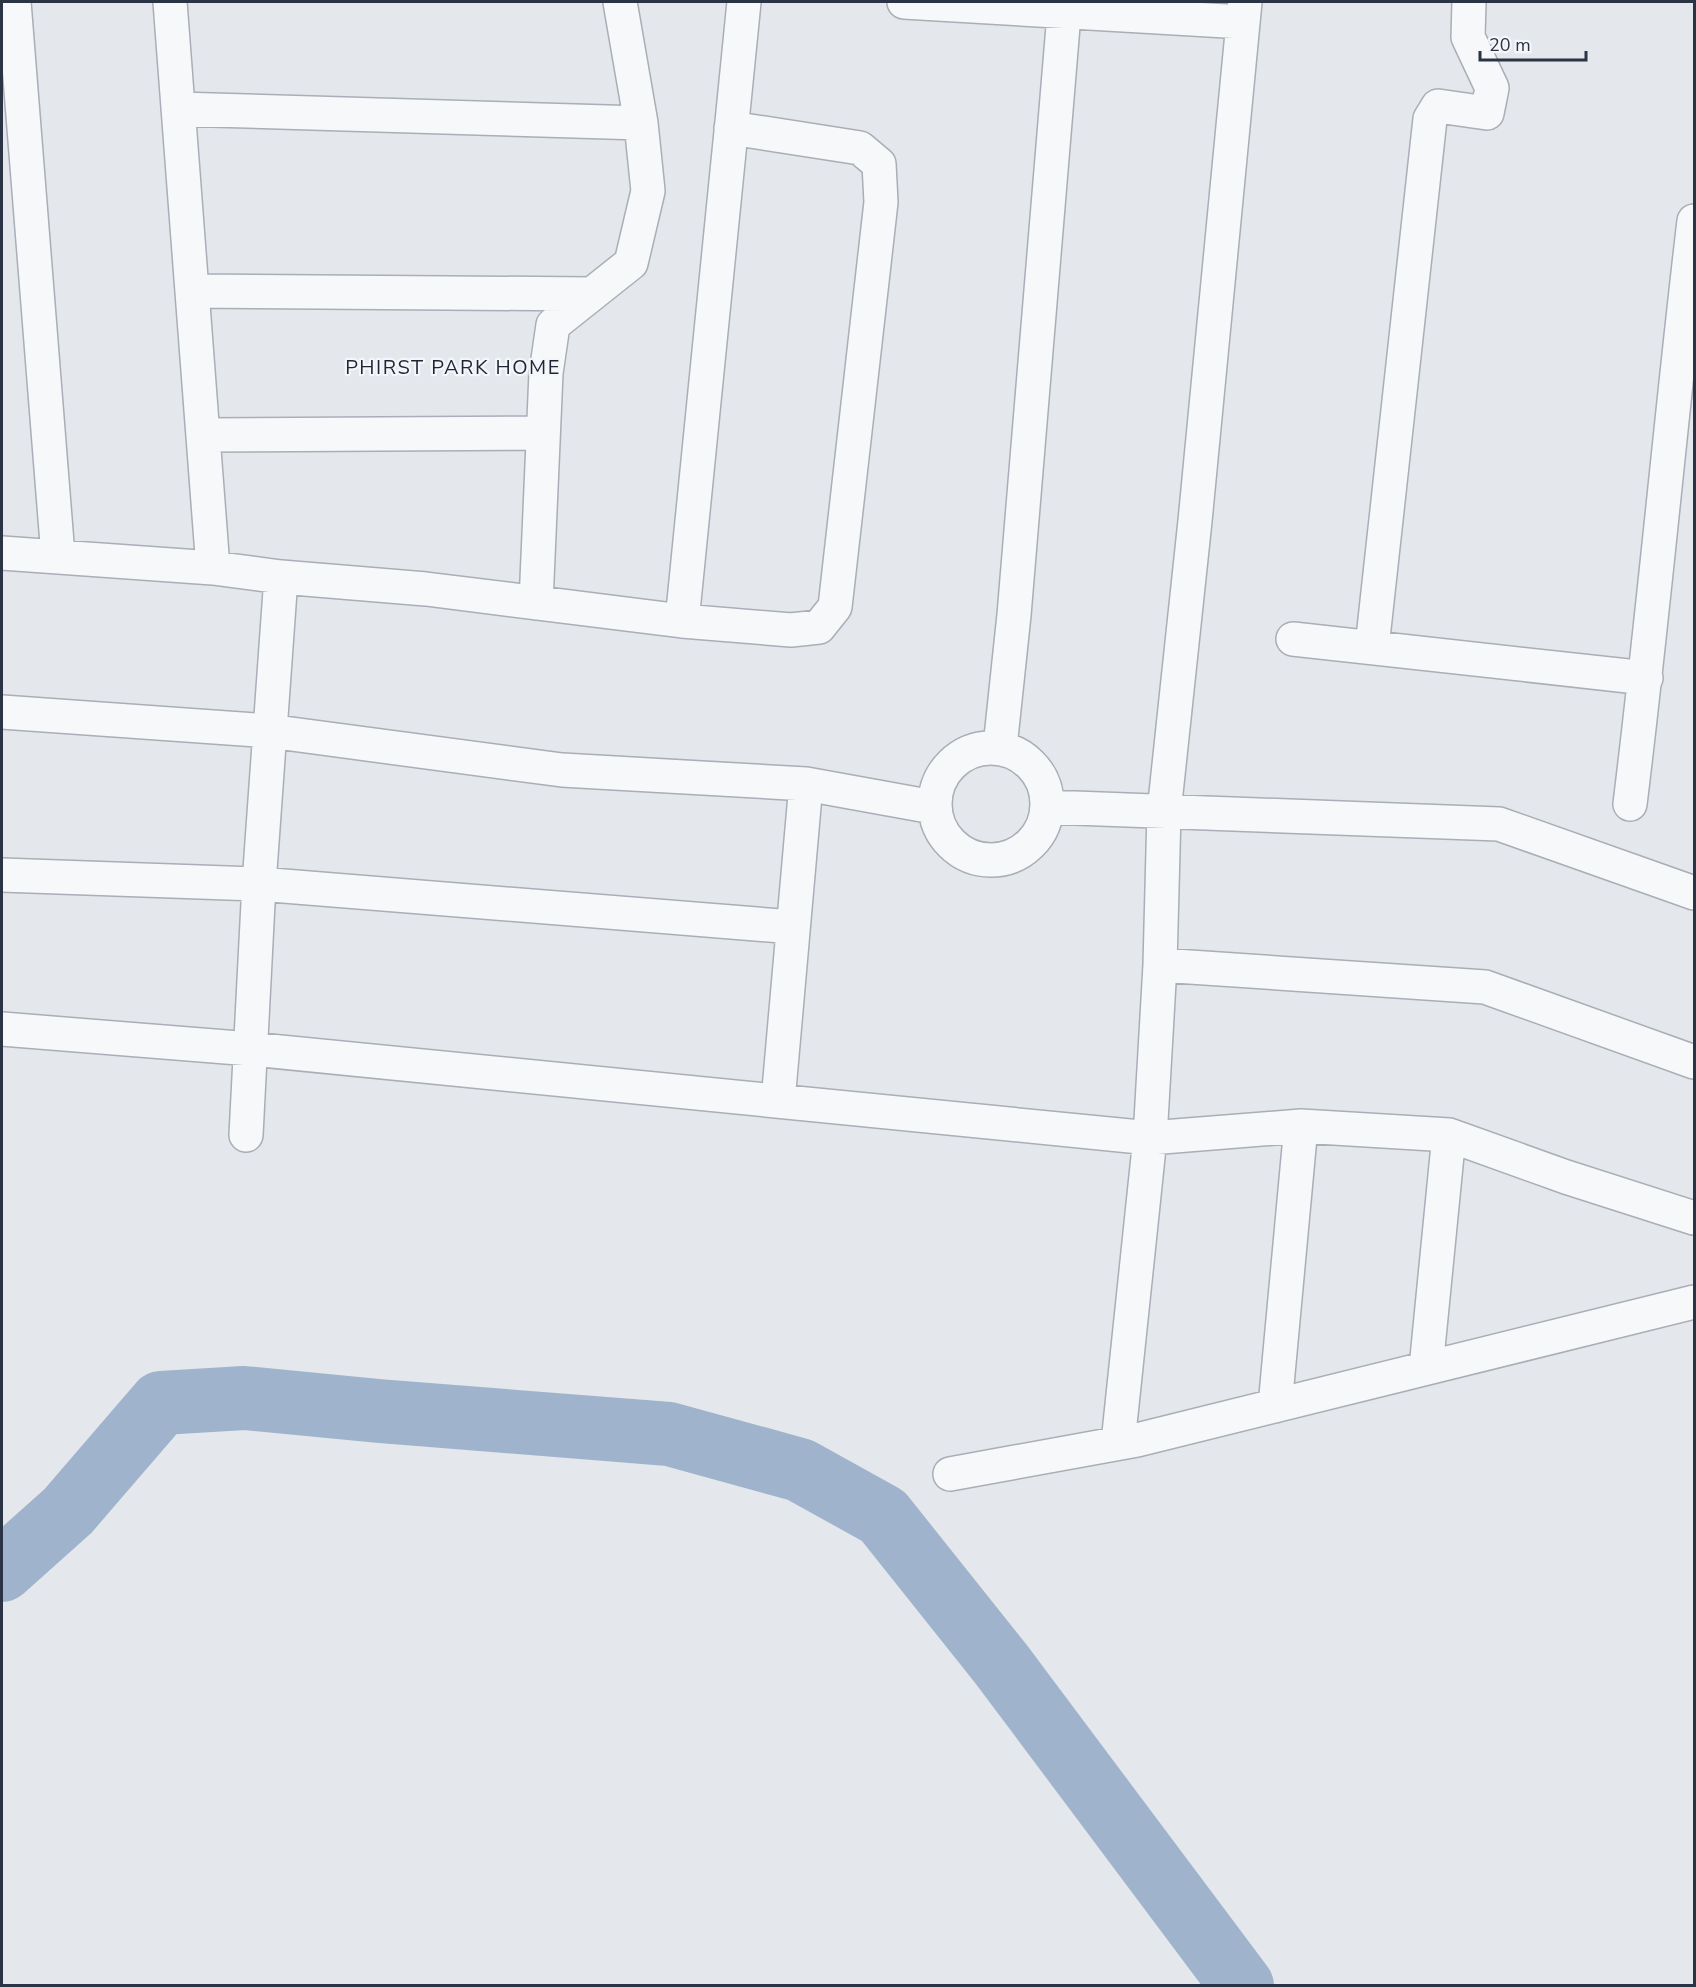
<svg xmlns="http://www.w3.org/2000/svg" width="1696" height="1987" font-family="'Nunito Sans',sans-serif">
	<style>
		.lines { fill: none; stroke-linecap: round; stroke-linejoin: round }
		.river { stroke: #9fb4cc; stroke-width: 64 }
		.minor-casing { stroke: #a9aeb7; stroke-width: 36 }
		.minor { stroke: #f7f8fa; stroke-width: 33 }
		.labels { text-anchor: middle; stroke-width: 4.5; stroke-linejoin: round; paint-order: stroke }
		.neighbourhood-label { font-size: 20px; letter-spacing: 1.5px; fill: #1d2536; stroke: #f4f6f9 }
	</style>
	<rect width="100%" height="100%" fill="#e4e7ec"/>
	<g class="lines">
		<!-- river -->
		<path class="river" d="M2,1570L68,1511L161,1403L244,1398L379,1411L669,1434L800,1470L883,1516L1001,1664L1242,1986"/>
		<!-- minor casing -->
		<g class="minor-casing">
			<path id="minor" d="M14,2L58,556
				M170,2L213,568
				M904,2L1243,22
				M178,109L641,123
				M192,291L592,294
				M203,435L543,433
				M2,553L213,568L281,577L426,589L682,621L791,630L819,627L835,607L881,202L879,164L860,148L731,128
				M536,603L546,373L553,325L631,263L648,191L641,123L620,2
				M682,621L744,2
				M1293,639L1646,678
				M1372,647L1430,119L1438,106L1487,113L1492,88L1468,37L1469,2
				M2,712L269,731L562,770L806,784L933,807
				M1000,747L1014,615L1065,2
				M935 804a56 56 0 1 1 112 0a56 56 0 1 1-112 0Z
				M1630,804C1654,610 1671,415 1694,221
				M1048,807L1499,824L1694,893
				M2,875L259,884L793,927
				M1160,965L1485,987L1694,1062
				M2,1029L251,1049L1150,1138L1301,1126L1449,1135L1566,1177L1694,1218
				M778,1101L806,784
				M246,1135L259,884L281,577
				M1426,1368L1449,1135
				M1275,1406L1301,1126
				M1118,1443L1150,1138L1160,965L1164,812L1195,521L1245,2
				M950,1474L1137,1440L1694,1302"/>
		</g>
		<!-- minor -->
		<use href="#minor" class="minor"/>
	</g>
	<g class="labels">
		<!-- neighbourhood labels -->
		<g class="neighbourhood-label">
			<text x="453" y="374">PHIRST PARK HOME</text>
		</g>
	</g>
	<!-- border -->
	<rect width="1696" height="1987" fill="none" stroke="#2b3445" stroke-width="6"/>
	<!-- scale -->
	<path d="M1480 51v9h106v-9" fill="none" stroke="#2b3445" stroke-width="3"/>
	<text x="1489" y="51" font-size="18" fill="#2b3445" stroke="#f4f6f9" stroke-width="4.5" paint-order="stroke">20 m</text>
</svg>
